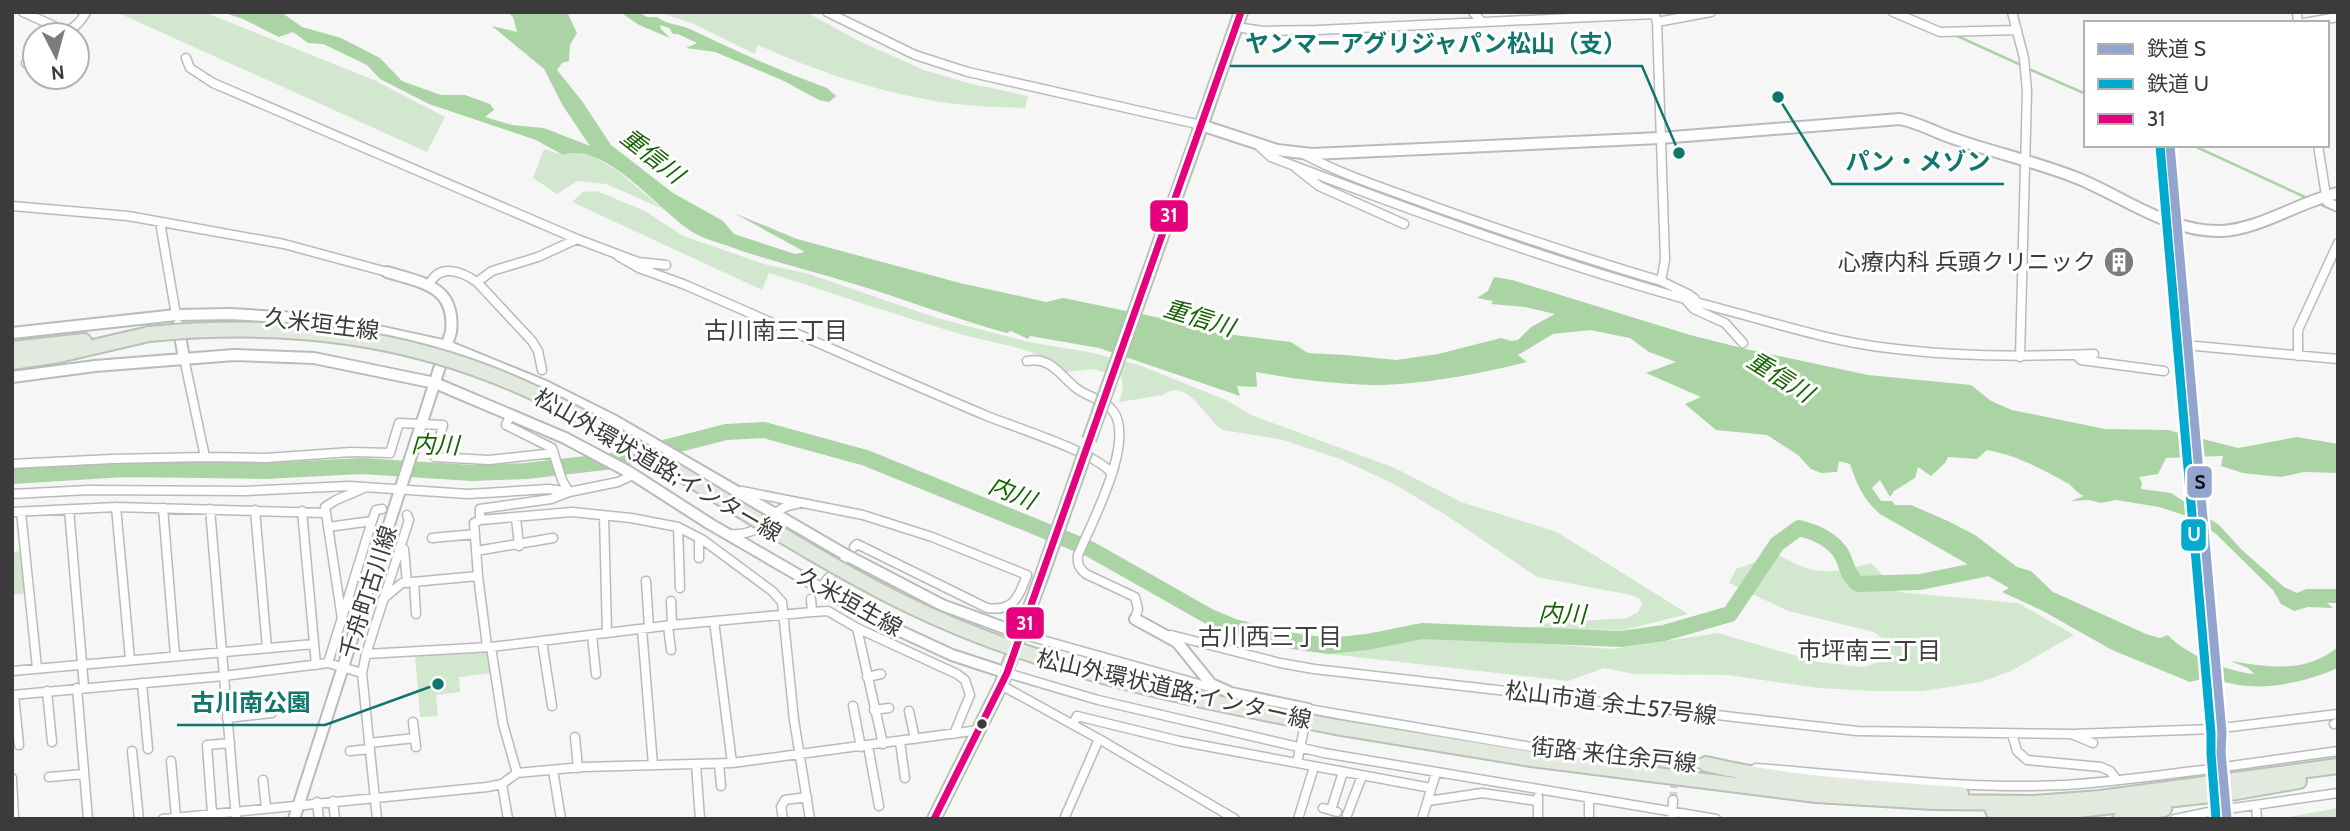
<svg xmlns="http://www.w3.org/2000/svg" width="2350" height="831" font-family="Cabin,'Noto Sans JP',sans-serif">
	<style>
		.green { fill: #d2e8ce }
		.water { fill: #aad4a3 }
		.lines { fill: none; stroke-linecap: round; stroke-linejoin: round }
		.stream { stroke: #aad4a3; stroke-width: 2.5 }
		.river { stroke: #aad4a3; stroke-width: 16 }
		.street-tunnel { stroke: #d0d1d0; stroke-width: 8; stroke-dasharray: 8 4; stroke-linecap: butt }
		.street-casing { stroke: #bababa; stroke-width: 11 }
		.secondary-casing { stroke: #bababa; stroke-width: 14 }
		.primary-casing { stroke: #b8c1b6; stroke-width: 16 }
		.highway-casing { stroke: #b8c1b6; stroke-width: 18 }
		.street { stroke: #fefefe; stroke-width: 8 }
		.secondary { stroke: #fefefe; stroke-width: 10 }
		.primary { stroke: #edf2ec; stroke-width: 12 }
		.highway { stroke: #e2eae0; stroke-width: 14 }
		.primary-bridge-casing { stroke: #b8c1b6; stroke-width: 16; stroke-linecap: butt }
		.highway-bridge-casing { stroke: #b8c1b6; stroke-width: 18; stroke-linecap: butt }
		.primary-bridge { stroke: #edf2ec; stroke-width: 12 }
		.highway-bridge { stroke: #e2eae0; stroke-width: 14 }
		.bus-1-casing { stroke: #fff; stroke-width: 12 }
		.bus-1 { stroke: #e5007d; stroke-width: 7 }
		.rail-1-casing { stroke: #fff; stroke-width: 14 }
		.rail-2-casing { stroke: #fff; stroke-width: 14 }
		.rail-1 { stroke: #93a4ce; stroke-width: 9 }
		.rail-2 { stroke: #00a9ce; stroke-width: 9 }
		.bus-dot { fill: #3a3b3a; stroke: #fff; stroke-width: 2.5 }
		.labels { text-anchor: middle; stroke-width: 6; stroke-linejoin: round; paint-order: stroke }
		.poi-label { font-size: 23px; fill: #3a3b3a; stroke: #fff; text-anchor: end }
		.street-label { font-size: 23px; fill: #3a3b3a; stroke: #fff }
		.water-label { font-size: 24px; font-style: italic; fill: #146300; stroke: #fff }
		.neighbourhood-label { font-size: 24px; fill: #3e3f3d; stroke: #fff }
		.leader { fill: none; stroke: #0f766e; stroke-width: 2.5 }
		.callout-dot { fill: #0f766e; stroke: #fff; stroke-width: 2.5 }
		.callout-label { font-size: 24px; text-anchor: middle; font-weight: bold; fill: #0f766e; stroke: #fff; stroke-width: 6; stroke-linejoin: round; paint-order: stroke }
		.line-badge { stroke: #fff; stroke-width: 2.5 }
		.badge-label { font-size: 19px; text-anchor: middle; font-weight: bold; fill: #fff }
		.pale-badge-label { font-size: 19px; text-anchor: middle; font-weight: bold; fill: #111 }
	</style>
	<rect width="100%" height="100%" fill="#f6f6f6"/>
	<!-- green -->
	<path class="green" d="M116,12H204L374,80L445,117L427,152Z
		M659,12H806L859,41L924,70L968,83L1028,96L1025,108C1005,107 985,107 966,105C895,98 822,74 758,45L755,54L694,24Z
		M544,149L563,155L572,152L593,156L618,171L663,209L606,184L577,181L557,194L533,178Z
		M597,191L645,211L683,236L764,264L809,274L937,318L1028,342L1089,352L1139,365L1226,400L1251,415L1395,468L1461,502L1557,532L1688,614L1624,630L1538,629L1537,624L1627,618L1638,612L1642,604L1640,599L1631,595L1537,577L1446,515L1394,484L1340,459L1283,440L1223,430C1206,421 1188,376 1163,395L1119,402C1122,392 1125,385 1120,376L1092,369L1066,372C1039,347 994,344 960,334C896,315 832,293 769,273L762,290L572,202L583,192Z
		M23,551L26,593L12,595V552Z
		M1777,554C1817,577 1827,574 1871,563L1898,592L2018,603L2074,635L2011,671L1981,682L1923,691H1872L1819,688L1727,675L1634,674L1604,668L1568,681L1329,654L1401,642L1424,634L1612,649L1718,633L1817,662L1864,667L1888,659L1883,639L1874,632L1788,611L1729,583L1736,569Z
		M488,650L492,673L459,677L460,692L436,695L438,716L420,717L415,654Z
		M2338,808V819H2278Z"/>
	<!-- water -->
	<path class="water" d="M222,12H281L302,27L341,38L380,58L402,81L441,95H465L490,104L494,110L485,117L512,125L544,128L590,146L563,106L544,69L492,26L517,32L513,17L508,12H567L577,33L570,45L569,61L562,63L557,70L582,101L611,145L673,193L723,221L734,234L795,254L805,252L734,213L797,239L960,283L1046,302L1063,298L1185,323L1211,332L1291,342L1308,353L1346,355L1396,360L1438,354L1501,338L1511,341L1518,340L1531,327L1555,314L1525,307L1491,304L1493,301L1477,298L1488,291L1494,277L1512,280L1690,335L1746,349L1868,375L1971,385L1991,401L2012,410L2105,429L2168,430L2238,448L2297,437L2338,444V473L2304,472L2281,477L2243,473L2221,466L2223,456L2166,458L2158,474L2139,477L2142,483L2141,489L2171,493L2194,508L2219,525L2242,550L2284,587L2297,593L2306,589H2338V603H2327L2333,608L2308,607L2294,611L2281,604L2273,590L2216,534L2193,518L2159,507L2116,500L2101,503L2089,500L2071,501L2084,496C2076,493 2074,487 2067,483C2042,469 2016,455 1987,450L1977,459L1948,457L1945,463L1931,476L1918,467L1915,478L1894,491L1890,497L1880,480L1872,488L1881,501H1892L1895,505H1911L1948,521L1975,535L2017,567L2031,571L2053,592L2146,634L2160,638L2168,635C2184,654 2229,672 2254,674L2248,668L2230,661C2269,667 2305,674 2338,647V668C2308,681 2271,690 2239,685C2222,682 2207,676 2190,682L2112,650L2043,611L2002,592L2009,588L1880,514C1863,499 1857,485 1850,464L1839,461L1837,472L1821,473L1811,469L1798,455L1767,435L1716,430L1685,404L1701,397L1646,373L1676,362L1649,352L1630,338L1590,330L1553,334L1518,355L1527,362C1479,374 1422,385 1373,385C1333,384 1295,379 1256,372L1257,387L1237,386L1240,396L1099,348L1030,336L1028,339L1011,331L1007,333C955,319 905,299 854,284C813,271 772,262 731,247C720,243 707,240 696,234C661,215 607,140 563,155L536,140L429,104L380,79L367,65L323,44L308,43L293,32L279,37L243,19Z
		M620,12H638L647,17H657C667,25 680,24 692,30C736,51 780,71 827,88L836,96L829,102L819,100L782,80L715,52L686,48L697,43L678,34H673L669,28L660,25L661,29L670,38L639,25Z"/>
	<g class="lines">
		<!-- stream -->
		<path class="stream" d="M1919,19L1942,29
			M1955,35L2021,65
			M2031,70L2086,94
			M2192,145L2307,198
			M2319,204L2338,212"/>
		<!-- river -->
		<path class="river" d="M12,476L125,469L265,471L362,466L472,473L526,471L613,461L726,432L764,430L866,458L1090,549L1210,617L1234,627L1293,641L1329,646L1367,642L1422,631L1621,639L1664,633L1730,614L1777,544L1799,528C1815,532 1833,539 1842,555C1847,565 1848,577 1858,584L1920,582L1994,567"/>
		<!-- street-tunnel -->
		<path class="street-tunnel" d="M1673,800L1675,774"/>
		<!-- street casing -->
		<g class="street-casing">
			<path id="street" d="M23,12L54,26L58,34C71,32 80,23 86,12
				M827,12L915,55L968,72L1201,125
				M1473,12L1481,21
				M1654,12L1657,22L1665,260L1661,281L1688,294L1695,299
				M1893,12L1940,32L2017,30
				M2012,12L2024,58L2027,91L2020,357
				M2297,12L2298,23
				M1657,22L1711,12
				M2304,23L2338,17
				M1236,27L1263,31L1318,30L1654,14
				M186,58L190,68L213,83L577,239
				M26,63L35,55
				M2318,145L2327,202L2338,207
				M1259,146L1271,157C1423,215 1576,271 1733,312C1784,326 1836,342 1888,348C1957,357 2025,357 2094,354
				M1305,155C1347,177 1393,191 1438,208C1512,234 1586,259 1661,281
				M1296,168L1319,186L1404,224
				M12,206L128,216L284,244L387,272
				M160,222L176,315
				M618,256L639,268L683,284C785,328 885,373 987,416C1014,427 1098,453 1112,474
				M477,282L532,341L538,351L542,370
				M429,285C439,263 461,271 477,282L492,271L538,257L577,239L638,262L666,265
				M1685,299L1694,309L1725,323L1743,343
				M2196,346L2338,359
				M2076,355L2081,360L2164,371
				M2298,356V330L2338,243
				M184,358L205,457
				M1027,361C1050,356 1060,375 1076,388C1087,397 1104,399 1113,411C1136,441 1091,524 1078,555C1077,564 1079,568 1086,574L1135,597L1138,609L1135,619
				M511,414L506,425L552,448L562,480L569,492
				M12,464L112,459L205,457L266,458L351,452L390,453L399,423L443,425L435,457L489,460L554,453
				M742,491L863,515L932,537L1027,575C1019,596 1014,612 987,608L857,544L854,547
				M12,494L89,490L245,491L349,486L468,494L549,489L569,492
				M116,507L130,659
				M163,508L175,655
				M69,509L84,687
				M210,509L236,819
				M255,510L267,648
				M302,511L316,665
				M12,512L116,507L326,513L342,619
				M21,512L37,668
				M326,513L325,507L336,500L362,489
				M604,516L607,633
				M516,518L519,546
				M480,520V509L551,499L569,492L618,482L633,475
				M328,527L372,521
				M678,527L680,588
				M729,534C768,537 767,507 797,504
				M432,538L475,534
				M699,538V558
				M404,549L407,583
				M476,551L553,538
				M478,576L487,646
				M646,581L649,628
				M414,582L416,614
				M825,582L843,561
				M383,599L402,583L478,576L474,523L480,520L572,512L631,518L678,527L703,540L772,591L782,602L794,720L810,819
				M671,601L672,625
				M812,612L828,611L857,628L883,744
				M714,621L732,763
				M668,626L671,650
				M857,628L957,674L965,680L970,695L954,734
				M642,629L653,765
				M1021,634L1213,688
				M592,635L596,674
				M1171,635L1280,663L1314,669L1857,731L2071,734L2093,743
				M542,641L552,706
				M491,647L503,724L517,773
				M366,654L409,520L407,515
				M328,663L372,521L376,510L382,509
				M12,671L314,644
				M362,673L377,819
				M1007,673L1098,700L1324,753L1716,819
				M867,677L881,674
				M142,683L148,749
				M1001,685L1099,739L1235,819
				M77,688L88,819
				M47,691L52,742
				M12,695L223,676L328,663L362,673L366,654L491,647L672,625L812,612L811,599
				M14,695L19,745
				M853,706L861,747
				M874,710L889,708
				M909,711L915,739
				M227,718L272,713
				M413,722L416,747
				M1073,724L1077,716L1179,741L1431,788
				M2334,724L2338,722
				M2230,727L2338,714
				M2012,734L2017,751L2027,760L2101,767L2110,771L2117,780
				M2074,734L2214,729
				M575,737L578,768
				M900,742L905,778
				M369,743L415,738
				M868,746L879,806
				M132,751L139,819
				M350,751L370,749
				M171,761L176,817
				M1297,763L1308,709L1531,747L1588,755L1708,764
				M696,764L700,819
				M719,764L721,786
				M2231,766L2338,751
				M1756,768C1858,775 1962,790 2065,785C2116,782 2168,774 2219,768
				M553,770L561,819
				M49,777L84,774
				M12,778L14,819
				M263,780L266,808
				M502,784L508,819
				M1538,797V819
				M1589,798V819
				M333,801L335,819
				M1428,801L1482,793L1537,801
				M317,802L319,819
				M2256,805L2257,819
				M1323,808L1337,812
				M2227,809L2338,793
				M1331,810L1343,772
				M212,813L207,745L230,743
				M1347,815L1362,776
				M163,819L487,787L502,784L517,773L582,767L732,763L979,730
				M783,819L781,807L785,800L807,797
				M1064,819L1099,739
				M1298,819L1314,767
				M1422,819L1436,773
				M1672,819L1673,800
				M2175,819L2223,809"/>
		</g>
		<!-- secondary casing -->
		<g class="secondary-casing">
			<path id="secondary" d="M1201,125L1277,150L1312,154L1660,138L1900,119C1920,123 1936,133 1955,139C1995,153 2037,162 2077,178C2124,197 2168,232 2221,231C2258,230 2301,201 2338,193
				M178,325L184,358
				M12,333L176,315L230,314L312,319L355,326L447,346L545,386L615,421L846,555L942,605L1021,634
				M12,377L95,366L234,355L314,358L435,383L565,438L629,472L710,524L874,619L952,655L1007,673
				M1135,619L1177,642L1211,684L1231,693L1308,709
				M294,819L451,332C456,286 423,283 387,272"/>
		</g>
		<!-- primary casing -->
		<g class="primary-casing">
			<path id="primary" d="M1199,132L1241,12
				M934,819L1001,685L1042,575"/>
		</g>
		<!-- highway casing -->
		<g class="highway-casing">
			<path id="highway" d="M12,349L84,341
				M12,362L59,355L149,334
				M1336,727L1531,759L1816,795L1933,802L2034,803L2100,798L2338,766
				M1706,764C1790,784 1875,788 1961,794
				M1993,811L2043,814L2237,792L2299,781
				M2120,819L2164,809"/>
		</g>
		<!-- street -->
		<use href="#street" class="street"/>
		<!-- secondary -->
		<use href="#secondary" class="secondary"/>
		<!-- primary -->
		<use href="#primary" class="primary"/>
		<!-- highway -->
		<use href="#highway" class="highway"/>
		<!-- primary-bridge casing -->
		<g class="primary-bridge-casing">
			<path id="primary-bridge" d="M1089,440L1199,132
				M1042,575L1086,450"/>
		</g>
		<!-- highway-bridge casing -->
		<g class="highway-bridge-casing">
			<path id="highway-bridge" d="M149,334C288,321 414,335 541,396C666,457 778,540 902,602C1037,669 1188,699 1336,727"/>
		</g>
		<!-- primary-bridge -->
		<use href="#primary-bridge" class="primary-bridge"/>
		<!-- highway-bridge -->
		<use href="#highway-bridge" class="highway-bridge"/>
		<!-- bus-1 casing -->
		<g class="bus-1-casing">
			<path id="bus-1" d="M934,819L1007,673L1241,12"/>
		</g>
		<!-- bus-1 -->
		<use href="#bus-1" class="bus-1"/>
		<!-- rail-1 casing -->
		<g class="rail-1-casing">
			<path id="rail-1" d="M2170,145L2222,733L2221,752L2227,819"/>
		</g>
		<!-- rail-2 casing -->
		<g class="rail-2-casing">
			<path id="rail-2" d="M2160,146L2211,733V753L2216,819"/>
		</g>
		<!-- rail-1 -->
		<use href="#rail-1" class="rail-1"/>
		<!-- rail-2 -->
		<use href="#rail-2" class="rail-2"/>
	</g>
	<!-- icons -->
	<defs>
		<g id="building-disc" transform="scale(1.575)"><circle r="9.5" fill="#7c7c7c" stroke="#fff"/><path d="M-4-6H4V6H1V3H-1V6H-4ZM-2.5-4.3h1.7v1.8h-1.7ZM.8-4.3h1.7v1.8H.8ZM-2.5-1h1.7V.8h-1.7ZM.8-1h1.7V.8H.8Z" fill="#fff"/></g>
	</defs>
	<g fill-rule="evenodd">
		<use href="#building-disc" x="2119" y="262"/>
	</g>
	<!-- markers -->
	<circle class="bus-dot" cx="982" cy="724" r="6"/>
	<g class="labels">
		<!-- poi labels -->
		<g class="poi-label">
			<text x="2096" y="270">心療内科 兵頭クリニック</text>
		</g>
		<!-- street labels -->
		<g class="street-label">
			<text transform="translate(322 324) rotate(7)" y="8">久米垣生線</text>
			<text transform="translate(658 465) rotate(30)" y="8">松山外環状道路;インター線</text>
			<text transform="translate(368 592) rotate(-72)" y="8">千舟町古川線</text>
			<text transform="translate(850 602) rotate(29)" y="8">久米垣生線</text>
			<text transform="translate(1174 689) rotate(13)" y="8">松山外環状道路;インター線</text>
			<text transform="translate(1611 703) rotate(7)" y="8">松山市道 余土57号線</text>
			<text transform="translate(1614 755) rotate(6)" y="8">街路 来住余戸線</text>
		</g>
		<!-- water labels -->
		<g class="water-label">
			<text transform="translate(652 156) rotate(38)" y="8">重信川</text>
			<text transform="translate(1199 318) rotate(17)" y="8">重信川</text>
			<text transform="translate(1780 377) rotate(32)" y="8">重信川</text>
			<text transform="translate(435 445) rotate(2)" y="8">内川</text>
			<text transform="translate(1012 493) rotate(22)" y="8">内川</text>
			<text transform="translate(1562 614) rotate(2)" y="8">内川</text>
		</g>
		<!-- neighbourhood labels -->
		<g class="neighbourhood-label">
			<text x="776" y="339">古川南三丁目</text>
			<text x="1270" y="645">古川西三丁目</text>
			<text x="1869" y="659">市坪南三丁目</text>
		</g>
	</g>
	<!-- callouts -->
	<path class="leader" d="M1679 153L1642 66H1230M1778 97L1832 184H2004M438 684L325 725H177"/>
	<g class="callout-dot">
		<circle cx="1679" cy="153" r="7"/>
		<circle cx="1778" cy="97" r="7"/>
		<circle cx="438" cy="684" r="7"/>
	</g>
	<g class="callout-label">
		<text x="1436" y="52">ヤンマーアグリジャパン松山（支）</text>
		<text x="1918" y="170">パン・メゾン</text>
		<text x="251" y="711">古川南公園</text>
	</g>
	<g class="line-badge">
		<rect x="1149" y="199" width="40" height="34" rx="7" fill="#e5007d"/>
		<rect x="2186" y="465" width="27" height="34" rx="7" fill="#93a4ce"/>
		<rect x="2180" y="518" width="27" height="34" rx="7" fill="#00a9ce"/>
		<rect x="1005" y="606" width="40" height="34" rx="7" fill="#e5007d"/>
	</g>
	<g class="badge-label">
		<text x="1169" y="222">31</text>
		<text x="2194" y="541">U</text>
		<text x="1025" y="630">31</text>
	</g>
	<g class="pale-badge-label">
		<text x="2200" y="489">S</text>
	</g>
	<!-- border -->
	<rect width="2350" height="831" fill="none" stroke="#3a3b3a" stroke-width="28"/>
	<!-- legend -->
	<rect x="2084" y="21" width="245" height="126" fill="#ffffff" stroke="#b0b1b0" stroke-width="2"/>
	<rect x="2098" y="44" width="35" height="10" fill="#93a4ce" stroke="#b0b1b0" stroke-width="2"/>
	<text x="2147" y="56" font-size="21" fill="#3a3b3a">鉄道 S</text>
	<rect x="2098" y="79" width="35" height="10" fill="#00a9ce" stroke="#b0b1b0" stroke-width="2"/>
	<text x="2147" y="91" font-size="21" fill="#3a3b3a">鉄道 U</text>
	<rect x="2098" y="114" width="35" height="10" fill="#e5007d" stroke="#b0b1b0" stroke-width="2"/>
	<text x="2147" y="126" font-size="21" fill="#3a3b3a">31</text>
	<!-- north arrow -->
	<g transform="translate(56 56) rotate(174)"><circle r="33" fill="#ffffff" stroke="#b0b1b0" stroke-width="2"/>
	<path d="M0-5L12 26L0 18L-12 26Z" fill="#7c7c7c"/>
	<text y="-10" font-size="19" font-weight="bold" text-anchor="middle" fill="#3a3b3a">N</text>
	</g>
</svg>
